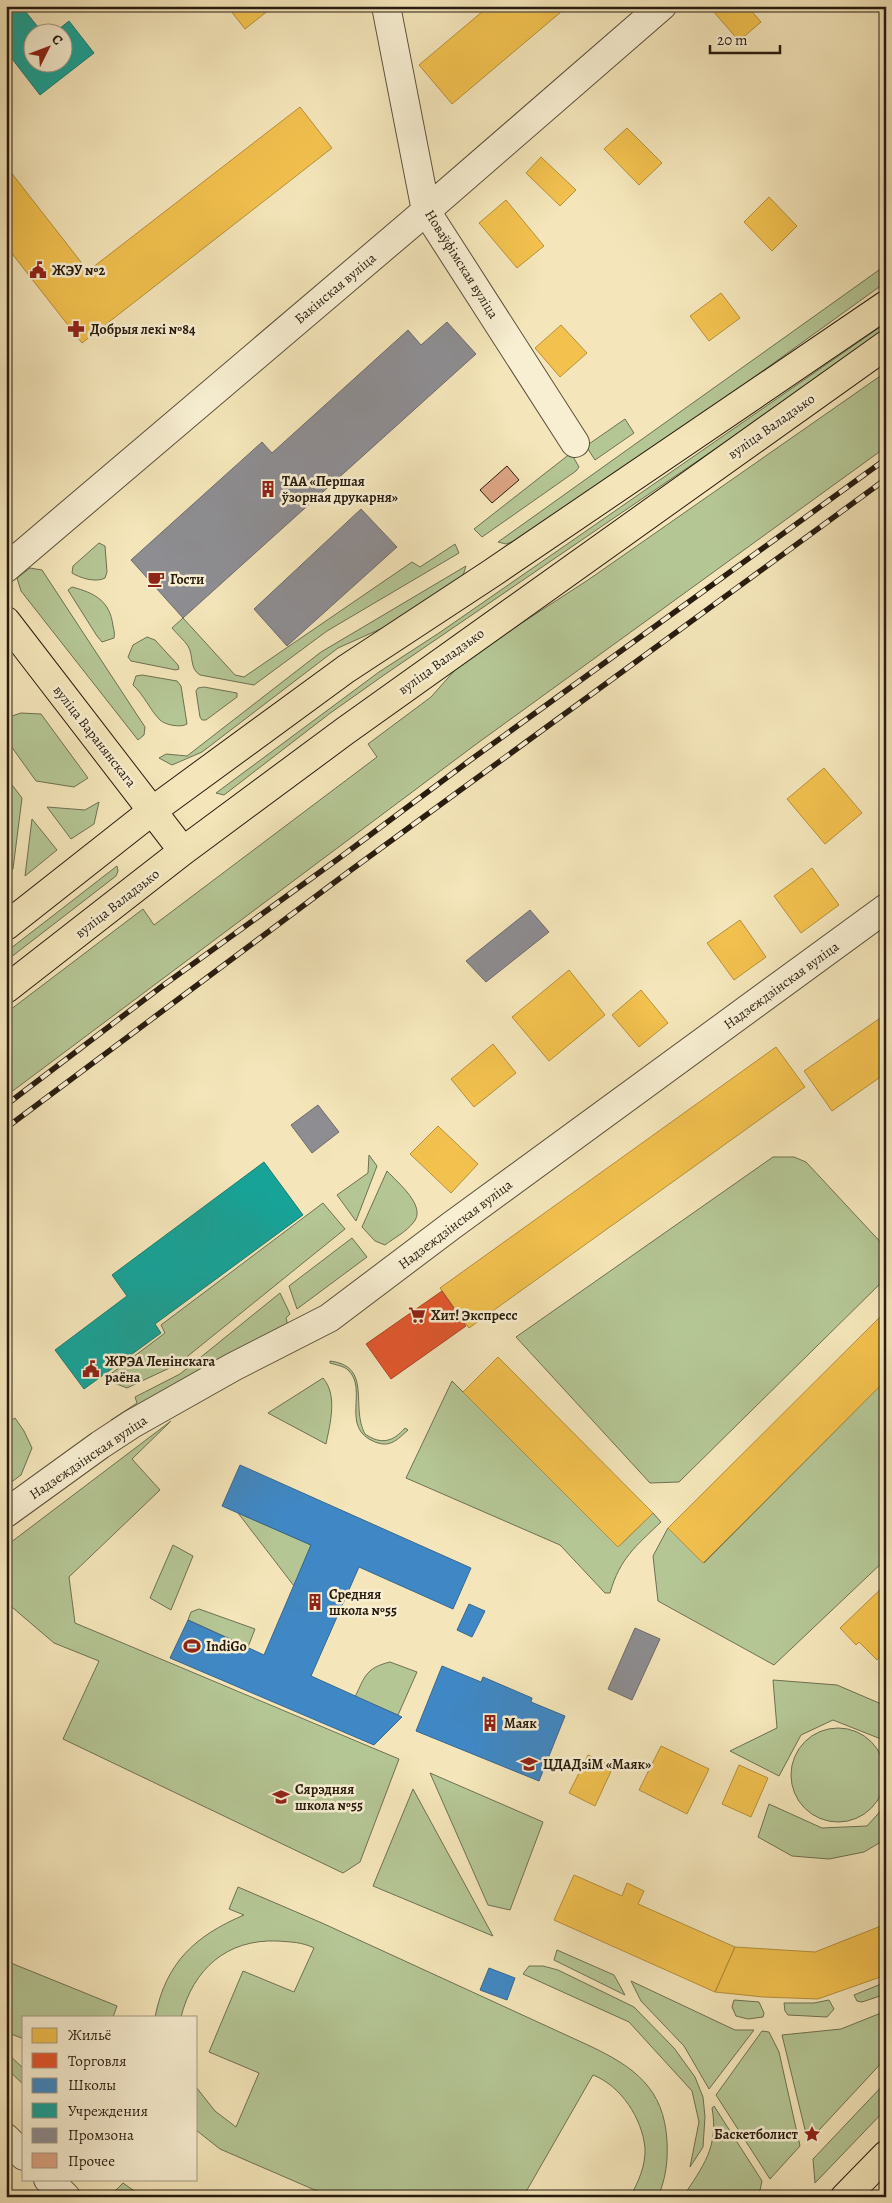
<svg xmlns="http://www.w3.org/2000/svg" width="892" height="2203" font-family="Alegreya,serif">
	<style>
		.green { fill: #b5c695; stroke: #6e7052 }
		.homes { fill: #f2c14e; stroke: #b58f3b }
		.shops { fill: #e4572e; stroke: #ab4525 }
		.schools { fill: #3f88c5; stroke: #38678e }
		.public { fill: #17a398; stroke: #1c7a6f }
		.industry { fill: #8d8d92; stroke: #6e6b6b }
		.building { fill: #dca483; stroke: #271b0f }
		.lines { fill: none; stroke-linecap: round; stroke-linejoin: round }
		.minor-casing { stroke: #5a4e3a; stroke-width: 30 }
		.major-casing { stroke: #271b0f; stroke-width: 30 }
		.minor { stroke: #f8efd2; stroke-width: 28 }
		.major { stroke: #f4e6ba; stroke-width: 28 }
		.rail-casing { stroke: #271b0f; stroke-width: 5.5 }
		.rail { stroke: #f8efd2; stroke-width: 4; stroke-dasharray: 11; stroke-linecap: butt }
		.labels { text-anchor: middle; stroke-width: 5; stroke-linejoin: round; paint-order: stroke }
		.street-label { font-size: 14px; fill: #271b0f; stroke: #f8efd2 }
		.poi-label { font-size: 14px; font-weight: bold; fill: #271b0f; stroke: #f8efd2; text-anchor: start }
	</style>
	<rect width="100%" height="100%" fill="#f4e6ba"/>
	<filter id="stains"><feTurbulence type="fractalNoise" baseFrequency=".004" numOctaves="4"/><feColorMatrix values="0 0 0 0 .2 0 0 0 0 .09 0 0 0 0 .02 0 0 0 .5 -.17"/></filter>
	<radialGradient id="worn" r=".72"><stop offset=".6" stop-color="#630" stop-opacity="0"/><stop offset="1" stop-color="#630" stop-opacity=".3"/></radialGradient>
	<!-- green -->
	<path class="green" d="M886,265V282L721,401L514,541L506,544L498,542Z
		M886,323V329L794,395L384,675L329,714L224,795L216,793L379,672L439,633Z
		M886,372V447L475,745L6,1096V1013L143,909L154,925L377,757L368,744L431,697L463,661L588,580Z
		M625,419L634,433L595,460L586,446Z
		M571,453L579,467L576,471L482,537L474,529Z
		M99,543L105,546L107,572L105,578C96,583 80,578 72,573L73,566Z
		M455,544L459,553L327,631L254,685L200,675C189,668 194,656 188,646C184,640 177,634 172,628L183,618L235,675L244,677L412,562L420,567Z
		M466,566L461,582L387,626L338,648L202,752L172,765L159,758L166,754L187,756L321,652Z
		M30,568L42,570L145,727L144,735L138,740L21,591L17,578Z
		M72,587C95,593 110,601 113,626C114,631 115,633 114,638L102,642L97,636L68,590Z
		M147,637L155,640L178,665L179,669L176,670L131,661L128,657L133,645Z
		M142,675L177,681L181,686L187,724C181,728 165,725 160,720C150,710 144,695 133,685L136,676Z
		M204,687L237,693V697L206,720H202L200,717L196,691L198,688Z
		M21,713L41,714L88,778L74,787L36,781L6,739V718Z
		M6,777L22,798L13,869L6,875Z
		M99,802L94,824L71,839L47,807L85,810Z
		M32,819L57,850L25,876Z
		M117,866L118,871L116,876L6,961V952Z
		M369,1155L377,1166L356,1221L337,1195L368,1173Z
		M773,1157H794L806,1162L886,1248V1278L679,1482L650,1483L516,1337Z
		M387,1171C398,1183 428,1207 413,1223C406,1232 394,1238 385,1245L375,1241L362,1227Z
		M323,1203L345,1229L178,1364L127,1388L104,1379L165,1333L161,1325Z
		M352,1238L367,1257L297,1309L289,1286Z
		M280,1293L290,1314L286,1318L288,1326L126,1420H111L137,1403L135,1397L180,1374Z
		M330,1361C373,1366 350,1407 365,1434C381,1445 393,1442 405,1428L408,1430C397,1440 390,1448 375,1442C339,1428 369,1389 348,1370C344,1366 336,1365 330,1363Z
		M323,1378C338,1395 330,1424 326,1444L268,1413Z
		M886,1380V1559L774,1665L658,1601L653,1556L668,1528L704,1563Z
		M452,1381L618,1547L653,1513L661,1522C636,1546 620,1558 610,1593H605L560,1545L406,1478Z
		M15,1418L24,1431L32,1448L21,1475L6,1486V1423Z
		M171,1421L132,1459L160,1490L69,1577L75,1623L399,1759L360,1862L343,1873L63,1739L99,1661L54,1643L6,1602V1546Z
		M238,1513L311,1545L294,1586Z
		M173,1545L193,1556L171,1610L150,1598Z
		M199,1609L255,1629L248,1647L188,1620L191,1612Z
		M390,1662L417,1672L398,1715L355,1697C365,1676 366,1668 390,1662Z
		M773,1680L837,1685L886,1706V1741L833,1720L801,1735L779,1776L730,1751L777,1728Z
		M791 1775a47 47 0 1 1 94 0a47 47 0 1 1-94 0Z
		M430,1773L543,1822L510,1910L488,1905Z
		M413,1789L493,1936L373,1886Z
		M769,1804L822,1828L867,1826L886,1805V1839L864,1852L829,1859L792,1856L758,1837Z
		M238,1887L322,1923L590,2046C634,2067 664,2088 667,2141C668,2161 666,2178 658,2197H630C638,2183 646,2165 645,2148C642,2118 621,2086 593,2075L523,2197H331L220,2149L196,2130V2087L215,2111L236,2127L259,2073L209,2052L243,1971L294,1992L314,1948C302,1942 291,1942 277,1941C227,1939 193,1969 181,2017H155C166,1962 195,1936 244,1915L229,1909Z
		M557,1950L614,1975L625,1995L554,1960Z
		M6,1961L117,2006L113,2017H24V2039L6,2032Z
		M529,1966H543L558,1970L634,2007L674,2048L695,2077L703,2097L705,2117L703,2147L690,2167L699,2122L692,2091L629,2022L523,1974Z
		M631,1981L735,2030H754L709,2089L684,2046L641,2001Z
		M886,1982V1994L862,2002L857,2001L854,1995Z
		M734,2000L759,2002L764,2013L763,2017L748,2019L736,2016L732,2007Z
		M829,2000L834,2009L827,2017L788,2015L785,2011L784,2003H814Z
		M886,2011V2058L808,2142L782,2035L841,2029Z
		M762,2031L769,2032L779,2052L800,2146L770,2179L716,2095Z
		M6,2052L24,2069V2085L6,2068Z
		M886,2082V2109L815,2183L813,2159Z
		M714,2106L762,2181L760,2190L753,2197H683C703,2166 719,2147 712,2108Z
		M123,2183L143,2197H113L114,2192Z"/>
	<!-- homes -->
	<path class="homes" d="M227,6H274L245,29Z
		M489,6H568L452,104L419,65Z
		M718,6H747L761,22L739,41L713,11Z
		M300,107L332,148L82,343L6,246V166L88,271Z
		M627,128L662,163L639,185L604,149Z
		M541,157L576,190L560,206L526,173Z
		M769,197L797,226L772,251L744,222Z
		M506,200L544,246L517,268L479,223Z
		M721,293L740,318L709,341L690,316Z
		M561,325L587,353L560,377L535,348Z
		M824,768L862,813L825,844L787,799Z
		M812,868L839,905L801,933L774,896Z
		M740,920L766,957L734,980L707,943Z
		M569,970L605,1015L549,1061L512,1017Z
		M641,990L668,1023L639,1047L612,1015Z
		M886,1014V1073L832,1111L804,1071Z
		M493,1044L516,1073L474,1107L451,1079Z
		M776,1047L805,1087L469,1328L440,1288Z
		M438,1126L478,1164L451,1193L410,1154Z
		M886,1311V1380L703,1563L668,1528Z
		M498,1357L653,1513L618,1547L463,1392Z
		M886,1584V1652L877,1660L859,1642L856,1645L840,1628Z
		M661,1746L709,1769L687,1814L639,1790Z
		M588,1755L613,1767L595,1806L569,1793Z
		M739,1765L768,1778L751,1817L722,1804Z
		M574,1875L622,1896L627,1883L644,1891L638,1904L735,1947L715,1992L554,1920Z
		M886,1924V1975L818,1999L763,1997L715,1992L735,1947L815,1952Z"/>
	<!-- shops -->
	<path class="shops" d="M442,1291L466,1326L391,1379L366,1344Z"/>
	<!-- schools -->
	<path class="schools" d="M240,1465L471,1568L453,1609L359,1567L311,1676L402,1717L374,1745L170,1658L188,1620L264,1655L311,1545L222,1506Z
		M469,1604L485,1611L472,1637L457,1630Z
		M442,1666L481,1682L483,1677L532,1698L531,1702L565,1716L539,1781L416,1731Z
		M489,1968L515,1978L507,2000L480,1990Z"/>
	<!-- public -->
	<path class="public" d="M6,6H21L42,32H32V62H62V32H55L69,21L94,53L40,95L6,51Z
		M264,1162L303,1215L155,1324L161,1333L84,1389L55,1350L127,1296L112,1275Z"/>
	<!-- industry -->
	<path class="industry" d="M447,322L476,354L183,618L131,560L262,442L272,453L408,330L421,345Z
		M361,509L397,547L287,646L254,609Z
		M530,910L549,932L486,982L466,961Z
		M318,1105L339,1132L312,1153L291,1125Z
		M635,1628L660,1639L632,1700L608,1689Z"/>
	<!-- building -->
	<path class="building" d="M507,466L519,480L492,503L480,490Z"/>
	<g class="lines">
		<!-- minor casing -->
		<g class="minor-casing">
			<path id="minor" d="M386,6L426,211L575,443
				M6,568L412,223L662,6
				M6,1513L100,1445L132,1424L233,1367L329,1318L451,1226L886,908
				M6,2138L24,2156
				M48,2179L66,2197"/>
		</g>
		<!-- major casing -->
		<g class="major-casing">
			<path id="major" d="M6,621L183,851
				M6,926L152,811L346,669L492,573L886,305
				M6,989L183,851L345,731L886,345
				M845,2197L886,2155"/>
		</g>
		<!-- minor -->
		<use href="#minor" class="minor"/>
		<!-- major -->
		<use href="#major" class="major"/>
		<!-- rail casing -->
		<g class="rail-casing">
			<path id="rail" d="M6,1105L161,987L338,859L469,761L886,459
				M6,1128L351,870L886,479"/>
		</g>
		<!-- rail -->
		<use href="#rail" class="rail"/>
	</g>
	<!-- icons -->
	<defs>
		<g id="civic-bare" transform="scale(1.35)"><path d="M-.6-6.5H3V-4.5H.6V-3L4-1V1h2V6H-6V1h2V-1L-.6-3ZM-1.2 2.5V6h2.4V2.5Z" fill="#8f2418" stroke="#f8efd2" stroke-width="2.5" paint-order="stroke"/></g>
		<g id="pharmacy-bare" transform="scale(1.35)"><path d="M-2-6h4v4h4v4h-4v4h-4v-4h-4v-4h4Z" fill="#8f2418" stroke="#f8efd2" stroke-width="2.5" paint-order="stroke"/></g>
		<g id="building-bare" transform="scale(1.35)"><path d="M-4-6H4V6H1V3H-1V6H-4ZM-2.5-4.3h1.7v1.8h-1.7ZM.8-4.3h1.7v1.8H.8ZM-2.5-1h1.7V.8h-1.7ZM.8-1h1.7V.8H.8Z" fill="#8f2418" stroke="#f8efd2" stroke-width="2.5" paint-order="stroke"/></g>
		<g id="cafe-bare" transform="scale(1.35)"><path d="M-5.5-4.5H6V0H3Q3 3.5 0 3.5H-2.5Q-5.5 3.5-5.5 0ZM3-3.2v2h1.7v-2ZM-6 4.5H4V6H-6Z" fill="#8f2418" stroke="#f8efd2" stroke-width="2.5" paint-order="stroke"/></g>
		<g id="supermarket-bare" transform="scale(1.35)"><path d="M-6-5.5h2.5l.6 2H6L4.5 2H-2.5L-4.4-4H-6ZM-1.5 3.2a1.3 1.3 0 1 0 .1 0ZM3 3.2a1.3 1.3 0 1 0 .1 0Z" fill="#8f2418" stroke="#f8efd2" stroke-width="2.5" paint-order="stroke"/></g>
		<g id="stadium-bare" transform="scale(1.35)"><path d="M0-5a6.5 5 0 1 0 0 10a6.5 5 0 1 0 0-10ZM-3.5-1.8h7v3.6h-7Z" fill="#8f2418" stroke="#f8efd2" stroke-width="2.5" paint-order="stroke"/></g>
		<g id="school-bare" transform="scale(1.35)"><path d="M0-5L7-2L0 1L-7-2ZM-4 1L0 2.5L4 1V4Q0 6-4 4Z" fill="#8f2418" stroke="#f8efd2" stroke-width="2.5" paint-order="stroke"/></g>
		<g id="sight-bare" transform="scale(1.35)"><path d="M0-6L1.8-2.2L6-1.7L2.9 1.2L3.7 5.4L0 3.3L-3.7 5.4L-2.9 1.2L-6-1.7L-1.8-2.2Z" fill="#8f2418" stroke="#f8efd2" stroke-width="2.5" paint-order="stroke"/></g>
	</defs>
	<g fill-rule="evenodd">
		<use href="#civic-bare" x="38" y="270"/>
		<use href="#pharmacy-bare" x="76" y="329"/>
		<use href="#building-bare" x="268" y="489"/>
		<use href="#cafe-bare" x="156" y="579"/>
		<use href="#supermarket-bare" x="417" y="1315"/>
		<use href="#civic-bare" x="91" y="1369"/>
		<use href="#building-bare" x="315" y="1602"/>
		<use href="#stadium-bare" x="192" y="1646"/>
		<use href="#building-bare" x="490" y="1723"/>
		<use href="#school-bare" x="529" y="1764"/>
		<use href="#school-bare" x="281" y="1797"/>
		<use href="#sight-bare" x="812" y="2134"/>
	</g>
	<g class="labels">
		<!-- street labels -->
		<g class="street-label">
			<text transform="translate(462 264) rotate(58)" y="5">Новаўфімская вуліца</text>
			<text transform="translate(335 288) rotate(-40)" y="5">Бакінская вуліца</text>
			<text transform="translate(771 426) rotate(-35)" y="5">вуліца Валадзько</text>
			<text transform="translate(441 661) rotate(-36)" y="5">вуліца Валадзько</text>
			<text transform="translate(95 736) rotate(52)" y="5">вуліца Варанянскага</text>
			<text transform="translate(117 903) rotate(-38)" y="5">вуліца Валадзько</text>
			<text transform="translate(781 985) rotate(-36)" y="5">Надзеждзінская вуліца</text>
			<text transform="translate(455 1224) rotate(-37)" y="5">Надзеждзінская вуліца</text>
			<text transform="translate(88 1457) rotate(-34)" y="5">Надзеждзінская вуліца</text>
		</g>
		<!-- poi labels -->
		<g class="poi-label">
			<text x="52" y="275">ЖЭУ №2</text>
			<text x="90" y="334">Добрыя лекі №84</text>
			<text x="282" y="486">ТАА «Першая<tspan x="282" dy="16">ўзорная друкарня»</tspan></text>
			<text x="170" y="584">Гости</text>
			<text x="431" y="1320">Хит! Экспресс</text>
			<text x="105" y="1366">ЖРЭА Ленінскага<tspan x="105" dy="16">раёна</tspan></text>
			<text x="329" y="1599">Средняя<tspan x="329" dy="16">школа №55</tspan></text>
			<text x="206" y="1651">IndiGo</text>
			<text x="504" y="1728">Маяк</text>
			<text x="543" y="1769">ЦДАДзіМ «Маяк»</text>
			<text x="295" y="1794">Сярэдняя<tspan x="295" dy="16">школа №55</tspan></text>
			<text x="798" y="2139" text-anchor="end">Баскетболист</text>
		</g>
	</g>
	<!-- margin -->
	<rect width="892" height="2203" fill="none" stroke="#f4e6ba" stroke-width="25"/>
	<rect x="8" y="8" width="877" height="2188" fill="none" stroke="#271b0f" stroke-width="2.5"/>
	<rect x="12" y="12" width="867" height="2178" fill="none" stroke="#271b0f"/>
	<!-- legend -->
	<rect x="22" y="2016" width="175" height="165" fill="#f8efd2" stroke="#a49a84"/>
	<rect x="32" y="2028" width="25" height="15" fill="#f2c14e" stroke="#a49a84"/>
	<text x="68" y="2040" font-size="15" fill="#271b0f">Жильё</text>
	<rect x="32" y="2053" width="25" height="15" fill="#e4572e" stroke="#a49a84"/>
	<text x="68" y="2066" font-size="15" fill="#271b0f">Торговля</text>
	<rect x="32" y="2078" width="25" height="15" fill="#3f88c5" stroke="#a49a84"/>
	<text x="68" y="2090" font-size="15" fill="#271b0f">Школы</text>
	<rect x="32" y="2103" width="25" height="15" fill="#17a398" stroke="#a49a84"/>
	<text x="68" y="2116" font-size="15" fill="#271b0f">Учреждения</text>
	<rect x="32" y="2128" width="25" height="15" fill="#8d8d92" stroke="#a49a84"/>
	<text x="68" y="2140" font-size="15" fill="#271b0f">Промзона</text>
	<rect x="32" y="2153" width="25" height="15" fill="#dca483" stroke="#a49a84"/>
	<text x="68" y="2166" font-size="15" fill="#271b0f">Прочее</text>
	<!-- north arrow -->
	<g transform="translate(48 48) rotate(48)"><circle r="24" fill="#f8efd2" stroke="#a49a84"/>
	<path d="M0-4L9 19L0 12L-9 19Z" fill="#8f2418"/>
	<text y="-8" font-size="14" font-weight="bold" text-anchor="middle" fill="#271b0f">С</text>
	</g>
	<!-- scale -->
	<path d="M710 45v8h70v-8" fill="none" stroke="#271b0f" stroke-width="2.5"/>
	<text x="717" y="45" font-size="15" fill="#271b0f" stroke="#f8efd2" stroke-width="4" paint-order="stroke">20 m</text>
	<rect width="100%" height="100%" filter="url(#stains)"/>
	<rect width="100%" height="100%" fill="url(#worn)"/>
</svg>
